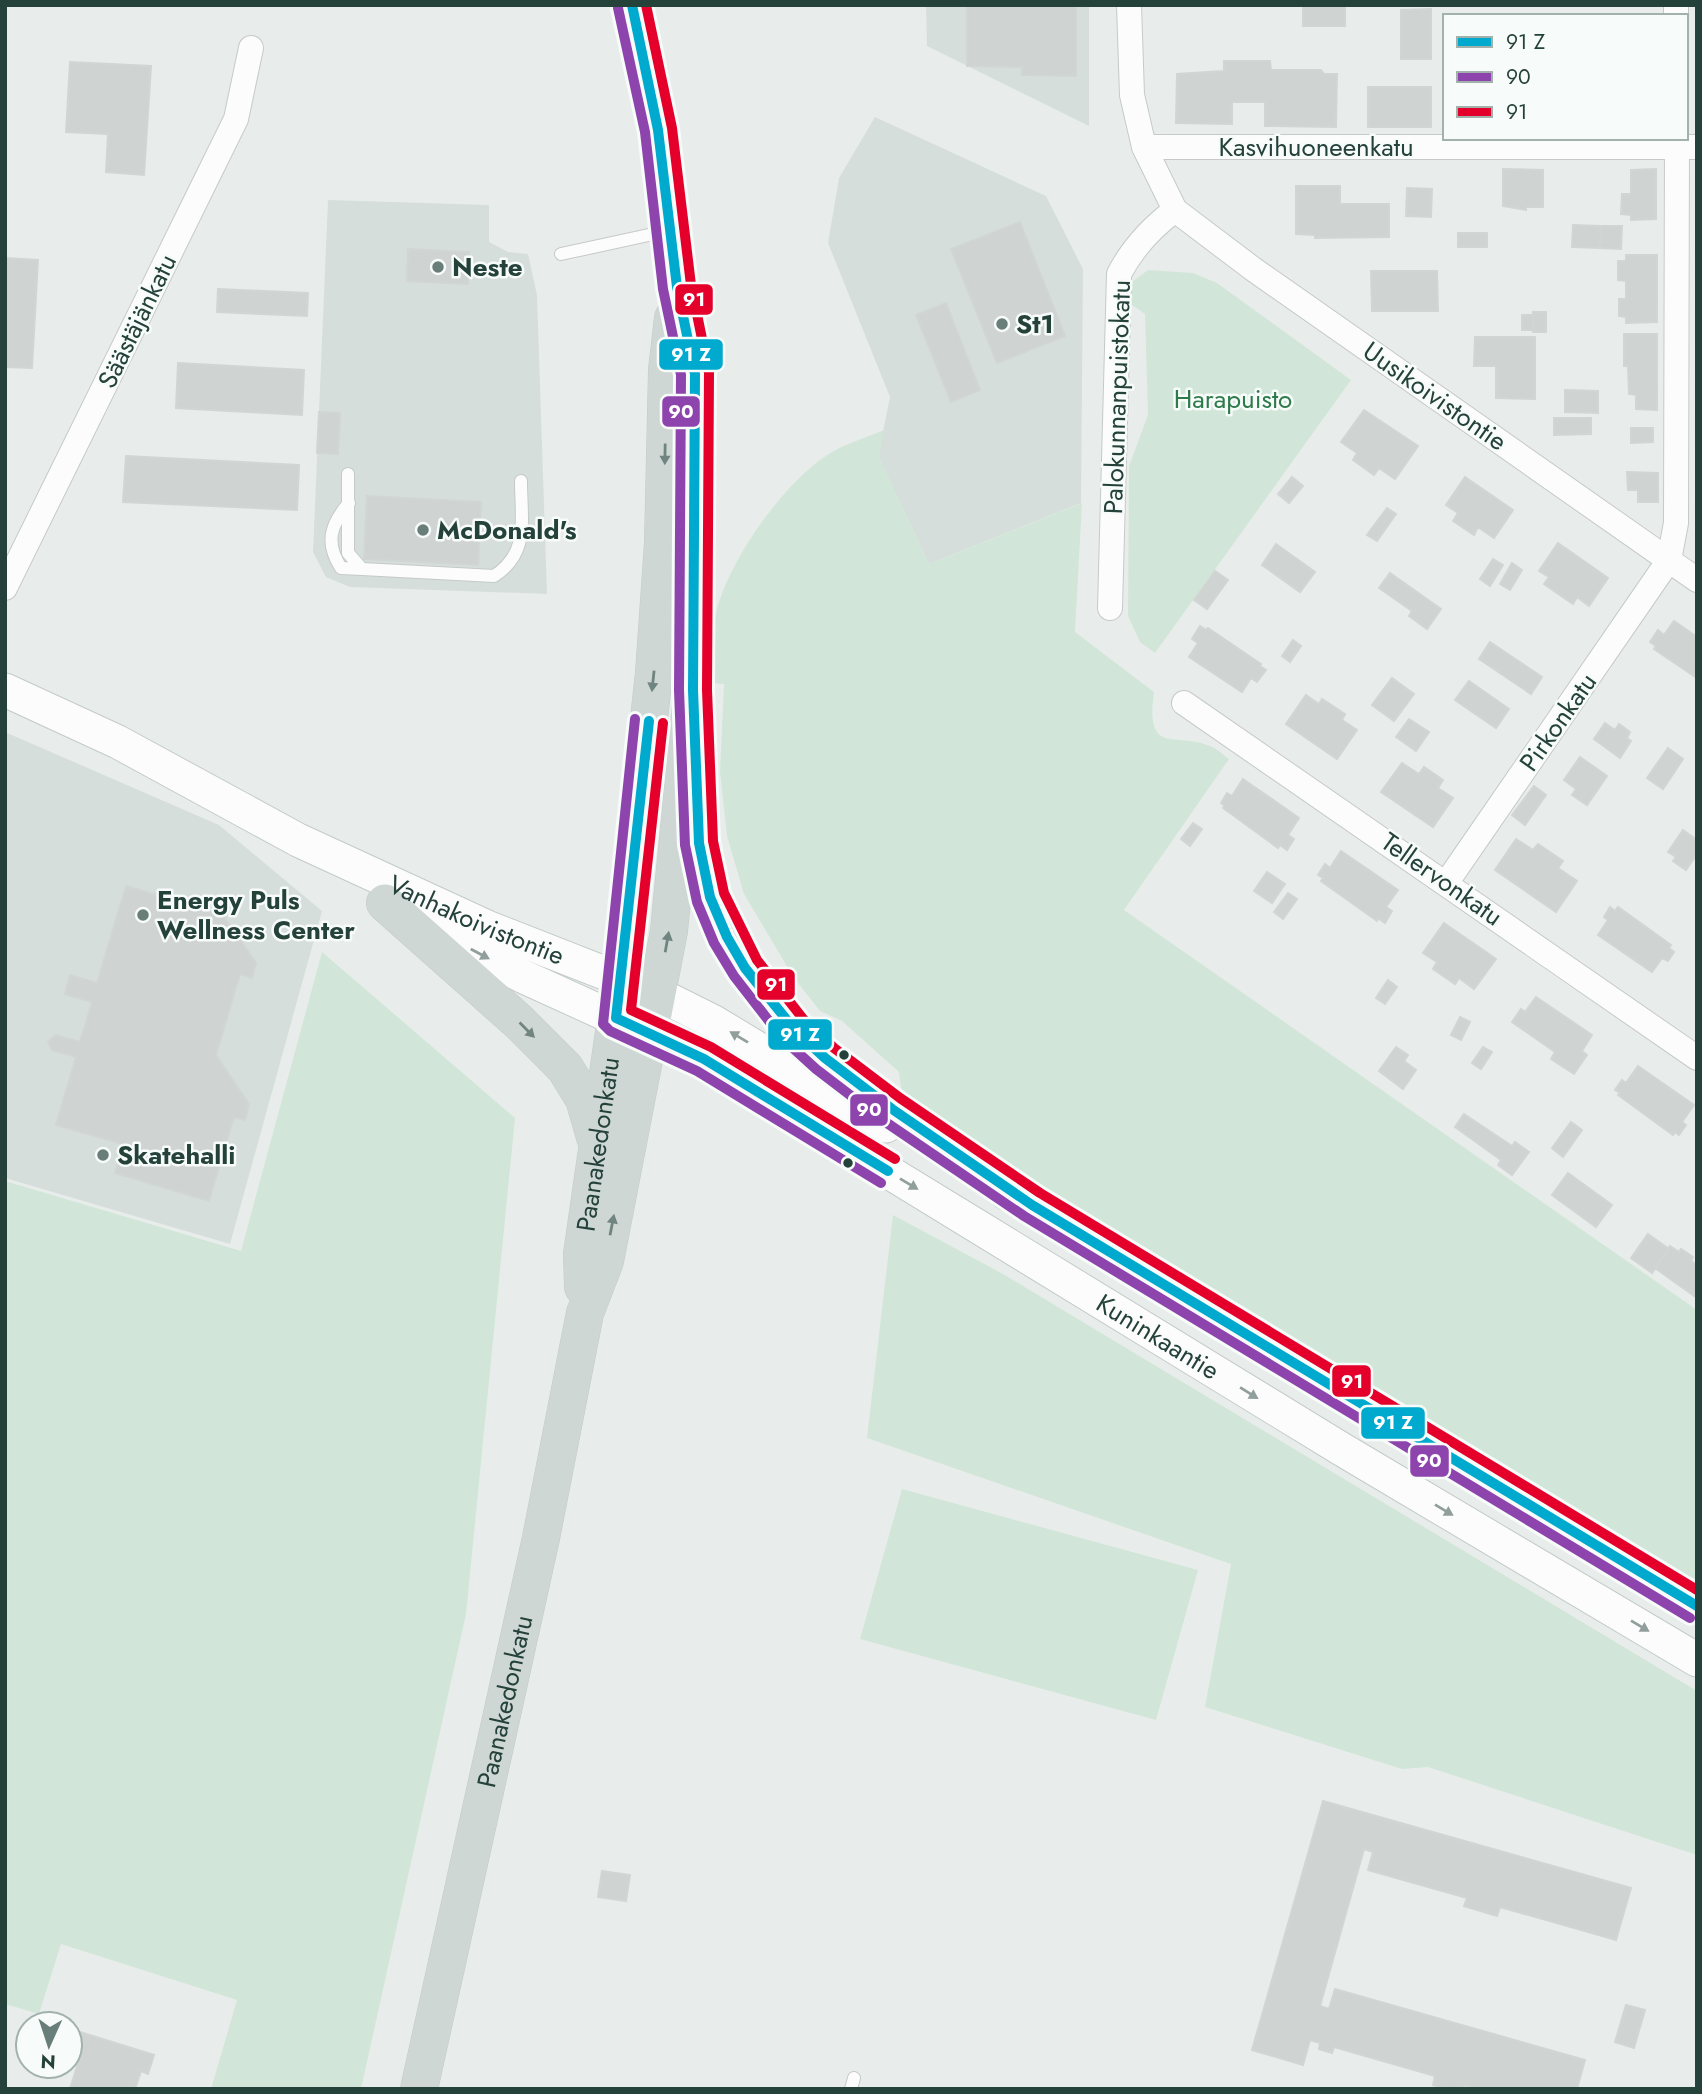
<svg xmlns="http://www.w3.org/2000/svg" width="1702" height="2094" font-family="Jost,sans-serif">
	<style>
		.built { fill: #d6dedb }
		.green { fill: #d1e6d8 }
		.building { fill: #cfd4d2; stroke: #d1d6d4; stroke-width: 2 }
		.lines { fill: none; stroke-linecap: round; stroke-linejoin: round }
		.lane-casing { stroke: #c5cac8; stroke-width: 14 }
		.street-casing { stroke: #c5cac8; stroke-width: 26 }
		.secondary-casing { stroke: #c3cbc8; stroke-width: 35 }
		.primary-casing { stroke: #c3ccc9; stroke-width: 38 }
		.lane { stroke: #fcfcfc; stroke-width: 12 }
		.street { stroke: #fcfcfc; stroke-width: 24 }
		.secondary { stroke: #fcfcfc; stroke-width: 33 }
		.primary { stroke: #cfd7d5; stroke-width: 37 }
		.bus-1-casing { stroke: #f7fbf9; stroke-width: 16 }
		.bus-2-casing { stroke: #f7fbf9; stroke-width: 16 }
		.bus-3-casing { stroke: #f7fbf9; stroke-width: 16 }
		.bus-1 { stroke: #00a9ce; stroke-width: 10 }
		.bus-2 { stroke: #8e44ad; stroke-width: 10 }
		.bus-3 { stroke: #e4002b; stroke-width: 10 }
		.oneway { fill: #718580 }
		.oneway2 { fill: #909f9b }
		.poi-dot { fill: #697e78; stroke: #f7fbf9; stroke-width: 2.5 }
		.bus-dot { fill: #24423a; stroke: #f7fbf9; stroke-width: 2.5 }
		.labels { text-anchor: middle; stroke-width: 5; stroke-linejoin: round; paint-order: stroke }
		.street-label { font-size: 26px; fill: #24423a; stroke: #f7fbf9 }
		.poi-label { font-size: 26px; font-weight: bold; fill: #24423a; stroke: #f7fbf9; text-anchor: start }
		.park-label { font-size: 26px; fill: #2d7a4b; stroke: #f7fbf9 }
		.line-badge { stroke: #f7fbf9; stroke-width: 2.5 }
		.badge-label { font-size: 19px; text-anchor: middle; font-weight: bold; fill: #fff }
	</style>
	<rect width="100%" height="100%" fill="#e8edeb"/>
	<!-- built -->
	<path class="built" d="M926,5H1089V126L927,46Z
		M875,117L1046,196L1083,269L1081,503L929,564L878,456L890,397L828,243L839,178Z
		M328,200L489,205V242L508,252L528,254L537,295L547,594L350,587L326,577L313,552Z
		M5,732L219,825L322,911L230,1244L5,1178Z"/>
	<!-- green -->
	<path class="green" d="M1148,270L1193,273L1217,283L1351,380L1155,653L1140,642L1128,616L1129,466L1148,415L1145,314L1128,302L1133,281Z
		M884,430L879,457L929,564L1082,503L1075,632L1154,692C1145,757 1175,731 1210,746C1217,748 1223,755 1229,759L1124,910L1697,1310V1584L938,1126L902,1095L899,1072L842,1021L820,1011L794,978L744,894L727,836L720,772L724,684L712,683C713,664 711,643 714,624C721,569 786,477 834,451C850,442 868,437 884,430Z
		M322,952L515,1118L466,1614L361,2089H211L237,2000L61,1944L39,2014L5,2004V1181L241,1251Z
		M893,1215L1003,1274L1697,1691V1855L1428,1767L1402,1769L1205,1707L1231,1564L867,1438Z
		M902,1489L1198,1570L1156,1720L860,1639Z"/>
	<!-- building -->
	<path class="building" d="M967,5H1076V76L1022,75V67L967,66Z
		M1303,5H1345V26H1303Z
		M1431,9V59H1401V10Z
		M1224,61H1270L1271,70H1321L1324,74H1337L1336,127L1265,126V102H1232V124L1176,123L1177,74L1224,71Z
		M70,62L151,66L144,175L106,172L108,134L66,132Z
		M1368,87H1431V127H1368Z
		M1503,169L1543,170V207H1526V210L1503,206Z
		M1656,169V219L1631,220V215L1621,214L1622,194H1631V170Z
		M1296,186H1340V204H1389V237L1315,238V235L1296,234Z
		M1407,188L1432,189L1431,217L1406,216Z
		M1020,222L1065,336L997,363L951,249Z
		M1573,225L1601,226L1600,248L1572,247Z
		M1601,226H1622L1621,249L1600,248Z
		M1458,233H1487V247H1458Z
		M408,249L469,252L468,284L407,281Z
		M1626,255H1657V322L1626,323V317L1619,316V299H1626V281L1618,280V261H1626Z
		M5,258L38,260L32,368L5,367Z
		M1371,271H1437L1438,311H1372Z
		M218,289L308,293L307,316L217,312Z
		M946,303L980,390L951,402L916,315Z
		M1533,312H1546V332H1533Z
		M1522,315H1533V330H1522Z
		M1624,334H1657V410L1636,409V395L1629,394L1628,366H1624Z
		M1475,337H1535V399L1496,398V366H1474Z
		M178,363L304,370L302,415L176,408Z
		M1565,390L1598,391V413L1565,412Z
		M1364,410L1418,446L1395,479L1379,468L1374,475L1353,460L1357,453L1341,442Z
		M319,412L340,413L338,454L317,453Z
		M1554,418H1591V434L1554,435Z
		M1631,428H1653V442L1631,443Z
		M126,456L299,465L297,510L123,502Z
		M1627,472L1658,473V502H1638V490H1628Z
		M1292,477L1303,486L1289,503L1278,494Z
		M1465,477L1513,510L1494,538L1478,527L1474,535L1453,521L1458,513L1446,505Z
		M367,496L481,502L478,565L364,559Z
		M1387,508L1396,514L1377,541L1367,535Z
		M1558,543L1608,578L1589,606L1577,597L1573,604L1544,584L1549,577L1539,571Z
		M1276,544L1315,572L1300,592L1262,565Z
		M1493,559L1503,565L1490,586L1480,579Z
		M1512,563L1522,570L1510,590L1500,584Z
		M1215,571L1228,580L1207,609L1194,600Z
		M1390,573L1441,609L1427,629L1409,616L1412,611L1379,588Z
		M1674,621L1697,637V678L1654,649L1656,646L1650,642L1658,630L1664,635Z
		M1200,626L1206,630L1208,628L1261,664L1260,666L1266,670L1257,682L1251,678L1242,692L1189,657L1198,643L1192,639Z
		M1293,640L1301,646L1290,662L1282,656Z
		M1490,642L1542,677L1531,694L1479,659Z
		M1392,678L1414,694L1394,721L1372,705Z
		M1469,681L1509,709L1496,728L1455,700Z
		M1306,695L1319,704L1322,699L1345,714L1342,720L1357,730L1337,759L1286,724Z
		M1409,719L1429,732L1416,751L1396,737Z
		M1605,723L1615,730L1619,724L1630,732L1627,738L1631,741L1620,758L1594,739Z
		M1668,748L1683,759L1663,789L1647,778Z
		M1580,757L1607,776L1587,805L1572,795L1576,789L1564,780Z
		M1402,763L1419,774L1424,767L1443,780L1438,788L1453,798L1433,827L1381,792Z
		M1243,779L1299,818L1288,835L1294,839L1287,850L1280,845L1278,848L1223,808L1225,806L1221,803L1227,793L1232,796Z
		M1534,786L1546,795L1525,825L1512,815Z
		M1193,823L1202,829L1190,846L1181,839Z
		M1683,830L1697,840V854L1686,870L1673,861L1676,857L1668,852Z
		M1516,839L1533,850L1538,844L1563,861L1558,868L1577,881L1556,912L1495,870Z
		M1341,851L1398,890L1386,907L1392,911L1385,923L1378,918L1377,921L1321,881L1323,878L1318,875L1325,864L1330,868Z
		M1267,872L1285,884L1272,903L1254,891Z
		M126,886L223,915L256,963L252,978L240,974L216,1055L249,1104L245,1120L234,1117L209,1201L115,1173L123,1144L56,1125L76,1057L52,1050L48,1042L56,1035L80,1042L92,1002L65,994L70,975L97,983Z
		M1288,893L1297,899L1283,919L1274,912Z
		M1610,907L1615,911L1618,907L1671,945L1669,948L1674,952L1668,961L1662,958L1652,972L1598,935L1608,920L1604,917Z
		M1444,923L1496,959L1474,989L1459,978L1455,984L1433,969L1437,962L1423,953Z
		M1388,980L1397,987L1385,1004L1376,998Z
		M1536,997L1592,1035L1582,1051L1587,1055L1574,1074L1551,1059L1555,1052L1512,1022L1521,1009L1525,1012Z
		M1460,1017L1470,1022L1461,1040L1451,1035Z
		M1396,1047L1408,1055L1404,1061L1416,1070L1403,1089L1379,1071Z
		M1483,1047L1492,1052L1481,1069L1472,1063Z
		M1638,1066L1694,1105L1682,1122L1686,1125L1679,1135L1675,1132L1673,1135L1618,1095L1620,1093L1615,1090L1622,1080L1626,1083Z
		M1464,1114L1512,1146L1515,1142L1529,1152L1512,1175L1498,1165L1501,1160L1455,1127Z
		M1571,1122L1582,1130L1563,1157L1552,1148Z
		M1568,1173L1612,1205L1596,1227L1552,1195Z
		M1648,1234L1669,1249L1652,1273L1631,1258Z
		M1670,1246L1679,1252L1681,1249L1693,1257L1691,1261L1697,1265V1298L1655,1268Z
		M1323,1801L1631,1888L1616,1940L1500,1907L1497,1916L1464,1906L1467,1898L1368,1870L1373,1852L1364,1849L1320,2006L1329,2009L1335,1989L1585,2060L1577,2089H1477L1464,2085L1463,2089H1447L1433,2085L1435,2076L1334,2047L1332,2053L1319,2049L1320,2043L1310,2040L1303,2065L1252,2050Z
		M602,1871L630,1875L626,1901L598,1897Z
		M1626,2005L1645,2010L1634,2048L1615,2042Z
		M80,2032L154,2055L148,2074L141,2071L135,2089H70L81,2053L74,2051Z"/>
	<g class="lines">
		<!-- lane casing -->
		<g class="lane-casing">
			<path id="lane" d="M561,254L667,231
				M348,474V553L362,569L494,576C530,553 521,519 521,481
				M349,503C330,525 325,543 341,568L362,569
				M851,2089L854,2078"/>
		</g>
		<!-- street casing -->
		<g class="street-casing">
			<path id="street" d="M1676,5V16
				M1144,147H1697
				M1175,210L1253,269L1697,580
				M5,588L236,119L251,48
				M1110,608L1119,274C1133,247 1151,228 1175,210L1144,147L1132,95L1129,5
				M1184,703L1697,1058
				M1447,882L1669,560L1676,523L1677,138"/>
		</g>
		<!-- secondary casing -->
		<g class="secondary-casing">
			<g id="secondary">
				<path id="s1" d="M5,690L118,742L298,840L487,927L658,994L714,1022L886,1126"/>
				<path id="s2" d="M416,920L522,976L704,1059L1343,1450L1697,1660"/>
				<path d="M1006,1193L1032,1205L1697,1606"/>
			</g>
		</g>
		<!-- primary casing -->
		<g class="primary-casing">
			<g id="primary">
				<path d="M697,815C701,920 764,1017 847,1079C907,1124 973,1159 1032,1205"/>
				<path d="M385,903L519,1022L565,1068L584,1099L595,1137"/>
				<path id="s3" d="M583,1287L582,1254L616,1018L654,673L663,543L667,370L673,318"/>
				<path id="s4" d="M419,2089L541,1538L585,1313L605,1261L669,931L692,695L697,535L695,372L677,289L665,172L649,73L632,5"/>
			</g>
		</g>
		<!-- lane -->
		<use href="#lane" class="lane"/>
		<!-- street -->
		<use href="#street" class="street"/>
		<!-- secondary -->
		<use href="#secondary" class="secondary"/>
		<!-- primary -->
		<use href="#primary" class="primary"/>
		<!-- bus-1 casing -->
		<g class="bus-1-casing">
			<path id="bus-1" d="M632,5L658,130L677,287L695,374L693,690L699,843L710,897L727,937L745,968L794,1029L825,1058L892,1109L1032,1205L1697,1606
				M649,721L616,1018L704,1059L888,1171"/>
		</g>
		<!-- bus-2 casing -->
		<g class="bus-2-casing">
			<path id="bus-2" d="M618,8L645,132L663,289L681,375L679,690L685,845L697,902L714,943L734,976L783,1039L816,1069L884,1121L1024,1216L1690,1618
				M635,719L603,1024L610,1031L697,1071L881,1183"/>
		</g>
		<!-- bus-3 casing -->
		<g class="bus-3-casing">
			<path id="bus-3" d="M646,5L672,128L691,285L709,373L707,690L713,841L724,893L757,960L804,1020L834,1048L900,1098L1040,1193L1697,1590
				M663,723L631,1010L711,1047L895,1159"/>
		</g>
		<!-- bus-1 -->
		<use href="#bus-1" class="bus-1"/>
		<!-- bus-2 -->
		<use href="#bus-2" class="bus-2"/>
		<!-- bus-3 -->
		<use href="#bus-3" class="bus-3"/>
	</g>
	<!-- one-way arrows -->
	<defs><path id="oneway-solid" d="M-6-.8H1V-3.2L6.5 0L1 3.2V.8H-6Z" transform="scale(1.75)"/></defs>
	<g class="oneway">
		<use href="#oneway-solid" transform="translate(665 454) rotate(91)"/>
		<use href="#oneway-solid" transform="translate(653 681) rotate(96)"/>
		<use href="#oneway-solid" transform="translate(667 942) rotate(-80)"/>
		<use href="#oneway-solid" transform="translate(527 1030) rotate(45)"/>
		<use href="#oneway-solid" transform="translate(612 1225) rotate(-79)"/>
	</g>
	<g class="oneway2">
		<use href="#oneway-solid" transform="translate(480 954) rotate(28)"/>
		<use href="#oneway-solid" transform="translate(739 1037) rotate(-149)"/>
		<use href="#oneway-solid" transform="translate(909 1184) rotate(31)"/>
		<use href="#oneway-solid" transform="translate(1249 1393) rotate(32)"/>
		<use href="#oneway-solid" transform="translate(1444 1510) rotate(31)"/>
		<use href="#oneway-solid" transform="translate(1640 1626) rotate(31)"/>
	</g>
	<!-- markers -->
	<g class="poi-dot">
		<circle cx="438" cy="267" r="7"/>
		<circle cx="1002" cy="324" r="7"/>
		<circle cx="423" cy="530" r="7"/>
		<circle cx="143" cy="915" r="7"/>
		<circle cx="103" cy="1155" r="7"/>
	</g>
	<g class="bus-dot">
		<circle cx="844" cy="1055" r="6"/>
		<circle cx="848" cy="1163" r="6"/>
	</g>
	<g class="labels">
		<!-- street labels -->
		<g class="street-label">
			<text x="1316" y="156">Kasvihuoneenkatu</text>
			<text transform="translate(137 321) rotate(-64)" y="9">Säästäjänkatu</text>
			<text transform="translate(1435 396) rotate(35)" y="9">Uusikoivistontie</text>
			<text transform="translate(1117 397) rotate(-88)" y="9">Palokunnanpuistokatu</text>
			<text transform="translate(1558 722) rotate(-55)" y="9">Pirkonkatu</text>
			<text transform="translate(1442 879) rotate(35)" y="9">Tellervonkatu</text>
			<text dy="9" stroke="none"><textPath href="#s1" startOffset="525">Vanhakoivistontie</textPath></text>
			<text dy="9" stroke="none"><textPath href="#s3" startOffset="144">Paanakedonkatu</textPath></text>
			<text dy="9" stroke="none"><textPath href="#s2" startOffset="852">Kuninkaantie</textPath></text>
			<text dy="9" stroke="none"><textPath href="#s4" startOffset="397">Paanakedonkatu</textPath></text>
		</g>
		<!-- poi labels -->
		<g class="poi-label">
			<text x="452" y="276">Neste</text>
			<text x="1016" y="333">St1</text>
			<text x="437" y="539">McDonald's</text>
			<text x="157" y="909">Energy Puls<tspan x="157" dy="30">Wellness Center</tspan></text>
			<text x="117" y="1164">Skatehalli</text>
		</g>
		<!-- park labels -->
		<g class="park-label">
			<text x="1233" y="408">Harapuisto</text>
		</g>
	</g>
	<g class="line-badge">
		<rect x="674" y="283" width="40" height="33" rx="7" fill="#e4002b"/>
		<rect x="658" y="338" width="66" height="33" rx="7" fill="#00a9ce"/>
		<rect x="661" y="395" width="40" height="33" rx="7" fill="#8e44ad"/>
		<rect x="756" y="968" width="40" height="33" rx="7" fill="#e4002b"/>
		<rect x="767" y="1018" width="66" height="33" rx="7" fill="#00a9ce"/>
		<rect x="849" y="1093" width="40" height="34" rx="7" fill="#8e44ad"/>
		<rect x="1331" y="1364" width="41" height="34" rx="7" fill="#e4002b"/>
		<rect x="1360" y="1406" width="66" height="34" rx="7" fill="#00a9ce"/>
		<rect x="1409" y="1444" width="41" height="34" rx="7" fill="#8e44ad"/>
	</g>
	<g class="badge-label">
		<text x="694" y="306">91</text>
		<text x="691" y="361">91 Z</text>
		<text x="681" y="418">90</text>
		<text x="776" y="991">91</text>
		<text x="800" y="1041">91 Z</text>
		<text x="869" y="1116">90</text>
		<text x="1352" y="1388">91</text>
		<text x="1393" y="1429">91 Z</text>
		<text x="1429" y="1467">90</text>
	</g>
	<!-- border -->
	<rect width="1702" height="2094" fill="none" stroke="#24423a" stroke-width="14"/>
	<!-- legend -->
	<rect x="1443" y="14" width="245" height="126" fill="#f7fbf9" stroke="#a3b1ad" stroke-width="2"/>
	<rect x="1457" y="37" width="35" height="10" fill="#00a9ce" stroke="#a3b1ad" stroke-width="2"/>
	<text x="1506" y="49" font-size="21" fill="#24423a">91 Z</text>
	<rect x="1457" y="72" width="35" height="10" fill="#8e44ad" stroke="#a3b1ad" stroke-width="2"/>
	<text x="1506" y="84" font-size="21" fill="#24423a">90</text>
	<rect x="1457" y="107" width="35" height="10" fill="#e4002b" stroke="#a3b1ad" stroke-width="2"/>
	<text x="1506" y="119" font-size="21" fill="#24423a">91</text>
	<!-- north arrow -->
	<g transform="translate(49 2045) rotate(183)"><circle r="33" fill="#f7fbf9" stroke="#a3b1ad" stroke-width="2"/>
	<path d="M0-5L12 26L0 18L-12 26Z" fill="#697e78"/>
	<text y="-10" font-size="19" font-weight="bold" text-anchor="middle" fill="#24423a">N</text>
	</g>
</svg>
